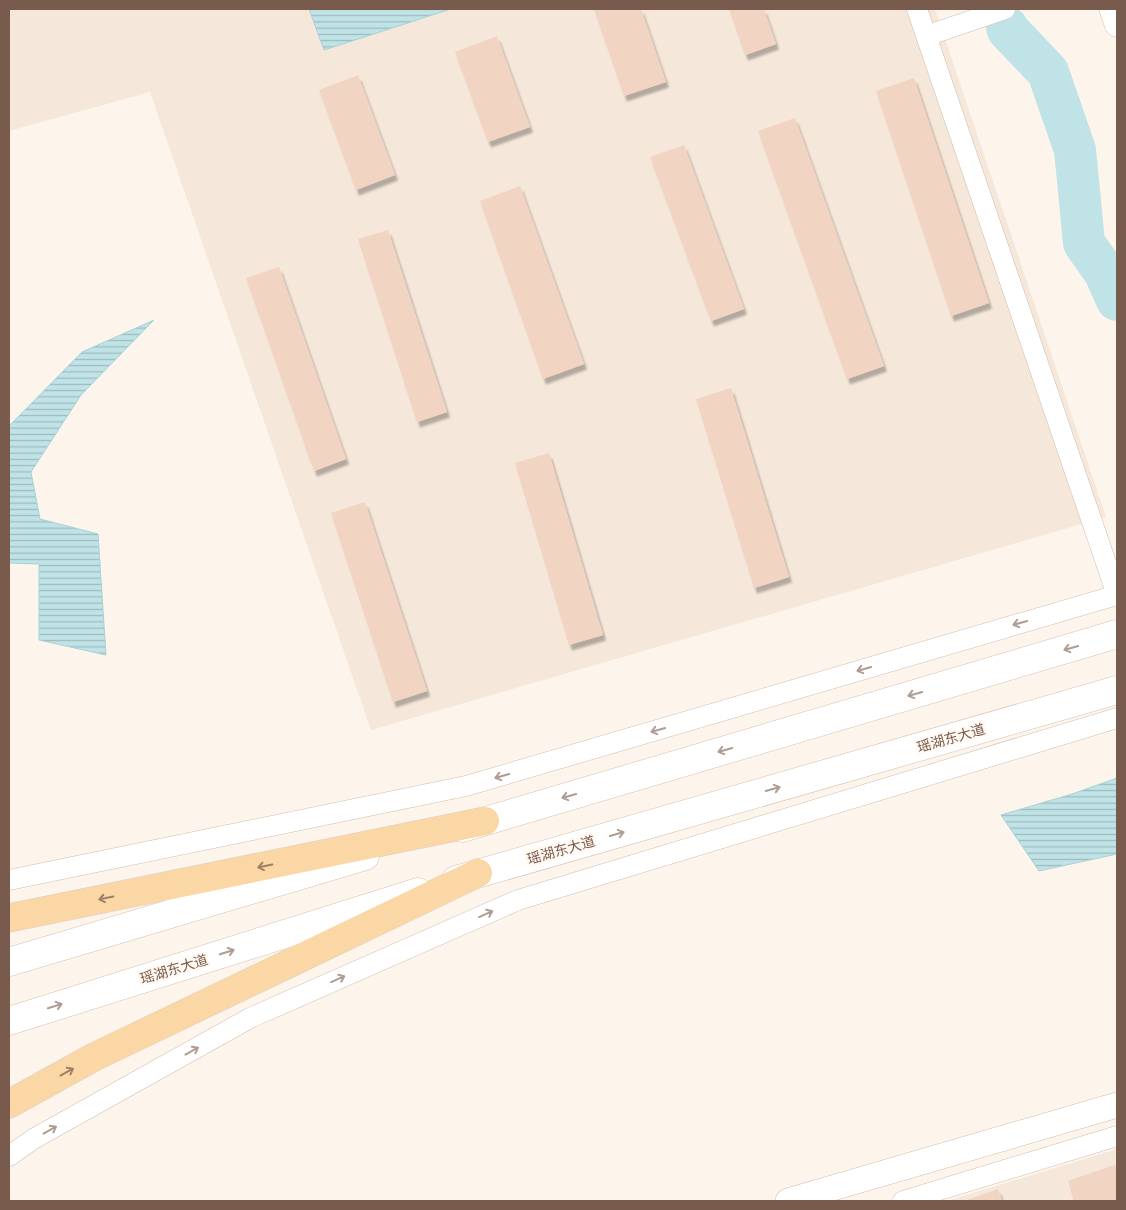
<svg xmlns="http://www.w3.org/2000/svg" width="1126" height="1210" font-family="'Noto Sans','Noto Sans SC',sans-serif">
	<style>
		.residential { fill: #f5e7d9 }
		.water { fill: url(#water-rules); stroke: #a5d3d9 }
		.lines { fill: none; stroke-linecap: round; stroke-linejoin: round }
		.river { stroke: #bfe3e7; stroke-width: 42 }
		.building { fill: #f2d4c2; filter: url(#shadow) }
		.minor-casing { stroke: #d0bdaf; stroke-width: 21 }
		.tertiary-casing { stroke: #d0bdaf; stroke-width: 26 }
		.secondary-casing { stroke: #d5bfb0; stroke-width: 29 }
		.primary-casing { stroke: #d9d1cd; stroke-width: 29 }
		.minor { stroke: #fff; stroke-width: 20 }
		.tertiary { stroke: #fff; stroke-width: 25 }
		.secondary { stroke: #fff; stroke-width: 28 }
		.primary { stroke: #fad7a5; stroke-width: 28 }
		.oneway { stroke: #af9d94 }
		.oneway2 { stroke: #a08067 }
		.labels { text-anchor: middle; stroke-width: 5; stroke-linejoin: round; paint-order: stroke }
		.street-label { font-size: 14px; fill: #795b4d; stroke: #fff9f2 }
	</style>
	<defs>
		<pattern id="water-rules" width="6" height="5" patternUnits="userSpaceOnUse" patternTransform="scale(1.25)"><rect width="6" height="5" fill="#bfe3e7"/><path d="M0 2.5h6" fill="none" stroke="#a0bbbd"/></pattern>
		<filter id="shadow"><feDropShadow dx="3" dy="5.5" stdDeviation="1" flood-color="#0004"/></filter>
	</defs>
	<rect width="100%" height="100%" fill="#fdf5eb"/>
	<!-- residential -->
	<path class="residential" d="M9,9H935L1106,517L371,730L150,92L9,131Z
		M1117,1149V1201H947Z"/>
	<!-- water -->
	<path class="water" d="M309,9H451L324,50Z
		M154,320L81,395L31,472L40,519L98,534L106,655L39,640V564L9,563V426L82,352Z
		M1117,778V854L1039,871L1001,815L1072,794Z"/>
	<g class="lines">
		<!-- river -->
		<path class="river" d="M1007,27L1008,30L1048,72L1075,150L1084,243L1105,273L1117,300"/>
	</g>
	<!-- building -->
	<path class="building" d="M594,9H641L666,82L624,96Z
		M729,9H764L776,44L745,55Z
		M497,36L530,127L488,142L455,52Z
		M358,75L395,175L356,190L319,90Z
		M914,78L989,303L951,316L876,91Z
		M795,118L884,366L847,379L758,131Z
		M684,145L744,309L711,321L650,157Z
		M520,186L584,364L543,379L480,201Z
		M388,230L447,412L417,422L358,239Z
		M279,267L346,459L314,471L246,278Z
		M731,388L789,577L754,588L696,399Z
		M549,453L603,635L569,645L515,463Z
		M365,502L427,691L393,702L331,513Z
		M1117,1164V1201H1074L1068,1181Z
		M998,1189L1002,1201H964Z"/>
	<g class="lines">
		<!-- minor casing -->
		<g class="minor-casing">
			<path id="minor" d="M917,9L1117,595
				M926,36L1005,9
				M9,880L466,786L1117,595
				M9,1156L35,1138L250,1018L518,900L1117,718
				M903,1201L1117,1136"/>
		</g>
		<!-- tertiary casing -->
		<g class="tertiary-casing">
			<path id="tertiary" d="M1112,9L1117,24
				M788,1201L1117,1105"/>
		</g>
		<!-- secondary casing -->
		<g class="secondary-casing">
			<path id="secondary" d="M462,828L1117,634
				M456,880L1117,690
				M9,962L365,856
				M9,1021L418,892"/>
		</g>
		<!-- primary casing -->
		<g class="primary-casing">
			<path id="primary" d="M9,918L485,821
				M9,1104L94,1057L478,873"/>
		</g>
		<!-- minor -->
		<use href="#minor" class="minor"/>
		<!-- tertiary -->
		<use href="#tertiary" class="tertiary"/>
		<!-- secondary -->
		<use href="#secondary" class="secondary"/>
		<!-- primary -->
		<use href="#primary" class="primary"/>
	</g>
	<!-- one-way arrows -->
	<defs><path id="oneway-shaft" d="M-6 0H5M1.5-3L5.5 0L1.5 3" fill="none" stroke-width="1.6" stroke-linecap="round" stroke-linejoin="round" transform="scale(1.25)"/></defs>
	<g class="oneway">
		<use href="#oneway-shaft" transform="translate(1020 623) rotate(164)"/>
		<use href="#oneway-shaft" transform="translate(1071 648) rotate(164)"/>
		<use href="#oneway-shaft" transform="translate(864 669) rotate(164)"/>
		<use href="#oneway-shaft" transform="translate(915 694) rotate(164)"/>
		<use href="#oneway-shaft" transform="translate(658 730) rotate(164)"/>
		<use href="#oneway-shaft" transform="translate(725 750) rotate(164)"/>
		<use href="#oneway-shaft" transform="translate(502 776) rotate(164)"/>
		<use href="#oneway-shaft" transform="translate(773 789) rotate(-16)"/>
		<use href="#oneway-shaft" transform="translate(569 796) rotate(164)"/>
		<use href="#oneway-shaft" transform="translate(617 834) rotate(-16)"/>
		<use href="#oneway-shaft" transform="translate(486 914) rotate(-24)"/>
		<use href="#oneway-shaft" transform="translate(227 952) rotate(-17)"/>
		<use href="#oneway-shaft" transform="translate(338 979) rotate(-24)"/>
		<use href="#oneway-shaft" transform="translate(55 1006) rotate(-17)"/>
		<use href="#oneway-shaft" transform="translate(192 1051) rotate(-29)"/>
		<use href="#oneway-shaft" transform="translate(50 1130) rotate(-29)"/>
	</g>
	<g class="oneway2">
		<use href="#oneway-shaft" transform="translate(265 866) rotate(168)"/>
		<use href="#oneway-shaft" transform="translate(106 898) rotate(168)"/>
		<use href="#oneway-shaft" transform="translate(67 1072) rotate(-29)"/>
	</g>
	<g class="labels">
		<!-- street labels -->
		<g class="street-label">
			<text transform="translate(951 738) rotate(-16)" y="5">瑶湖东大道</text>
			<text transform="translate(561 850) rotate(-16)" y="5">瑶湖东大道</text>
			<text transform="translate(174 969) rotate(-17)" y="5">瑶湖东大道</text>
		</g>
	</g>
	<!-- border -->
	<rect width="1126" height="1210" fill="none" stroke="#795b4d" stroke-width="20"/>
</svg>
